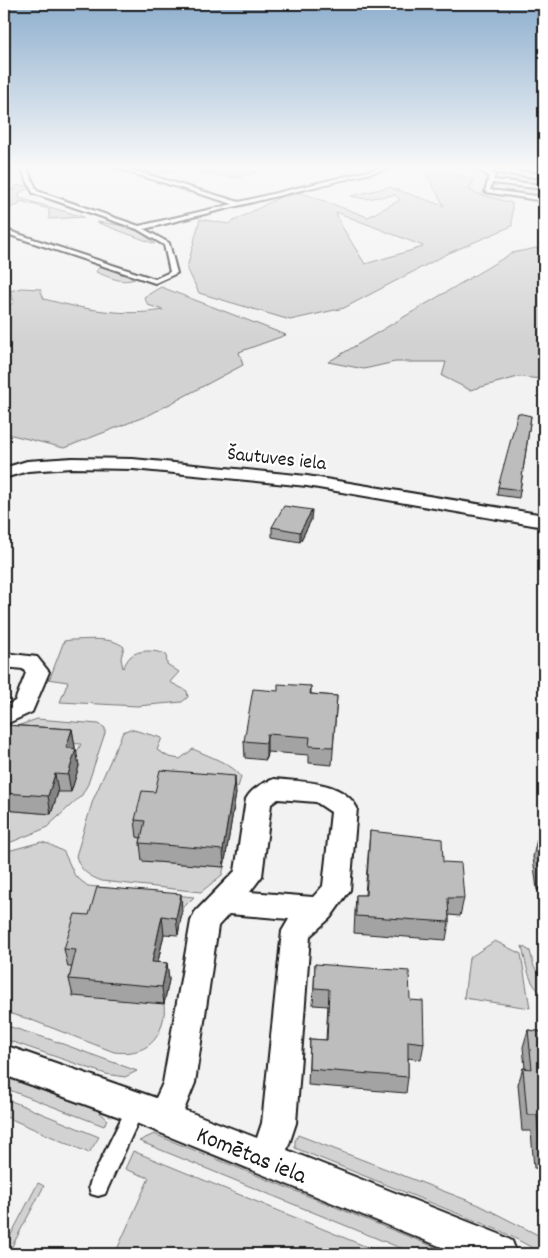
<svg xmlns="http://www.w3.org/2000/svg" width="548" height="1258" font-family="Dekko,sans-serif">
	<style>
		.built { fill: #e2e2e2 }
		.green { fill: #d2d2d2; stroke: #777; fill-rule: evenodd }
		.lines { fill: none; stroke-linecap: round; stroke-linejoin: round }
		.service-casing { stroke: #1c1c1c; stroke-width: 4 }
		.minor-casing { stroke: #1c1c1c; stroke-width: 4 }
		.service { fill: #fff; fill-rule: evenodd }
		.minor { fill: #fff; fill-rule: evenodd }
		.wall { fill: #a3a3a3; stroke: #1c1c1c }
		.shaded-wall { fill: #848484; stroke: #1c1c1c }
		.building { fill: #bdbdbd; stroke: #1c1c1c }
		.labels { text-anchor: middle; stroke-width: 4.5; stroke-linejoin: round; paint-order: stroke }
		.street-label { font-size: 20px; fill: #1c1c1c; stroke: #fff }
		.near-street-label { font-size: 24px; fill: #1c1c1c; stroke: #fff }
	</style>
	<rect width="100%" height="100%" fill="#f2f2f2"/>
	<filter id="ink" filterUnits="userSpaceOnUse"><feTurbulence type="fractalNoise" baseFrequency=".02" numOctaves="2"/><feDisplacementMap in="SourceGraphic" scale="10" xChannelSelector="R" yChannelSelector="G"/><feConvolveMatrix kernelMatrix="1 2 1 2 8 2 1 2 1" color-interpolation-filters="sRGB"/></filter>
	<g filter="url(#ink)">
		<!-- built -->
		<path class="built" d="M455,166H544V203L494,198L475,193L469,189L473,180L451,173Z"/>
		<!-- green -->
		<path class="green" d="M141,166H192L160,174L136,168Z
			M201,166H240L258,172L234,178L199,172Z
			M442,166H455L451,173L474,180L469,189L475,193L512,203V226L449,253L344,308L290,320L199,293L187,268L200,219L228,224L280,197L302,193L368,217L400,200L395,195L365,199L351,196L389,187L444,206L426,173ZM336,212L423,246V247L365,264L341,225Z
			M481,166H544V173L485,167Z
			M25,185L31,188L20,192L19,198L84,217L49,219V209L20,201L19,205L4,209V187L15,191V186Z
			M96,222C117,224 140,227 155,244Z
			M536,248L544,249V379L518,377L470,390L442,376L446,362H395L364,369L328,362L512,253Z
			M100,266L135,279C121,284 109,277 96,272Z
			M161,287L286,335L239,352L243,365L149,415L64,448L4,433V310L14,302L10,291L21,288L40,289L44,299C82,309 124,317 163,310L148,305L144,297Z
			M71,640C86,640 111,636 124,647L121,658L123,668C125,665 127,660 130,657C138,649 155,650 166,654L167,664L179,672L170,682L187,691L188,697L182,702L137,706L60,702L68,682L47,679L50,678L64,641Z
			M37,719L99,724L105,728V733L88,784L82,795L46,828L4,845V810L51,814L58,792L81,744L4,739L17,726Z
			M130,729L162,738L157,750L169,757L180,759L193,749C206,755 235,765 241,777L238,787L162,783L137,837L148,838L142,861L224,867L222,875L201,892L102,881C88,876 80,870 76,856L93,800L123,732Z
			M41,842L49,844L64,852L75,876L88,886L194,897L184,907L101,900L69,966L80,968L164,1004C165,1012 164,1017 162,1024C156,1047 138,1055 114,1052L29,1019L4,1012L5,864L4,852Z
			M495,941L521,954L530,1008L464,998L469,958Z
			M522,946L530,951L534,967L544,980V994C528,987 526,962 522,946Z
			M4,1025L49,1039L137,1071L125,1077L106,1074L4,1039Z
			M4,1075L95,1108L107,1119L104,1126L4,1088Z
			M4,1098L99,1137L89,1153L4,1116Z
			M154,1134L452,1254H415L139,1141Z
			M298,1135L477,1204L544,1238V1254L501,1231L295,1148V1141Z
			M133,1151L384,1254H115L149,1178L125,1169Z
			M38,1183L44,1186L8,1254H4V1248Z"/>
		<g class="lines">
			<!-- service casing -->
			<g class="service-casing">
				<path id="service" d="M20,166H26L37,191L139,226L233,204L109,166H118L239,202L389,166H399L144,229L169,243L177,273L155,283L4,233V229L6,230L155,279L170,272L164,245L137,229L33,193Z
					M470,166L544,174V178L490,172L495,175L493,180L544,185V189L492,183L490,190L544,197V201L485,192L489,176Z
					M136,1098L142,1101L145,1107L142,1113L105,1194L98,1196L91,1194L89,1187L91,1180L130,1101Z"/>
			</g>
			<!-- minor casing -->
			<g class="minor-casing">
				<path id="minor" d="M72,458L133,459L307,476L544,515V527L307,486L133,469L72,468L28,471L4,478V468L27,461Z
					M4,653L37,657L49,672L32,712L4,725V707L15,701L26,673L23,669L4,667Z
					M274,779C302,782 342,780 357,808L350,890L330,918L310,936L296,1123L287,1150L499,1234L512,1241L517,1254H459L136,1123L4,1075V1045L156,1098L163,1083L191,921L195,912L235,871L246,799C252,788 263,783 274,779ZM278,799L316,802L331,812L323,886L313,897L250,892L262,876L271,804ZM229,914L289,919L282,931L262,1123L257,1138L184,1110L195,1083L218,926Z"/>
			</g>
			<!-- service -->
			<use href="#service" class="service"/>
			<!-- minor -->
			<use href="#minor" class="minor"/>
		</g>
		<!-- wall -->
		<path class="wall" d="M531,416L519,498L497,495L498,487Z
			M311,520L300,542L272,537V527Z
			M311,686V694L337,696L332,765L309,763V755L267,752L266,760L245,758L244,741L278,691Z
			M4,725L72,729L75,747V749L79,766L71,792H58L51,814L4,810Z
			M155,792L236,793L224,867L142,861L140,843L141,838L137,837L135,820Z
			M544,825V890H537L533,857L537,839H542L541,836Z
			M370,831L443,862L464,898L460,916L449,915V922L446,940L354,933L355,912L356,895H365Z
			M182,912L178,935L164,934L158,962L167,963L169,980L164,1004L73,996L69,979L72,967H68L64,949L89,915Z
			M315,964L410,1000L424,1043L421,1060L408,1058V1077L406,1093L308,1085L310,1039L326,1040L328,1006L313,1005Z
			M528,1030L544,1032V1169L534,1168L531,1131H522L518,1084L523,1068H525L523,1047Z"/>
		<!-- shaded-wall -->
		<path class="shaded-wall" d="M312,510L311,520L300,542V532Z
			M72,729L75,747L69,766L66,748Z
			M267,734V752L266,760V743Z
			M76,749L79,766L71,792L68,775Z
			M55,774L58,792L51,814L48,796Z
			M235,776L236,793L224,867L223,850Z
			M181,894L182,912L178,935L176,918Z
			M162,916L164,934L154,979L152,962Z
			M167,963L169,980L164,1004L162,987Z"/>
		<!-- building -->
		<path class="building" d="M518,413L531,416L520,490L498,487Z
			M284,506L312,510L300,532L272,527Z
			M278,684L311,686L310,694L337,696L333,747L309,746L310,737L267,734L266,743L244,741L253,689L278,691Z
			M4,725L72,729L66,748L76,749L68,775L55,774L48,796L4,793Z
			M160,770L235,776L223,850L140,843L145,821L135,820L142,791L155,792Z
			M370,831L442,839L443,862L461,863L464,898H448L449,922L356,916V895H366Z
			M537,839H544V873H542Z
			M97,887L181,894L176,918L162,916L152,962L167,963L162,987L69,979L76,950L64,949L75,914L89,915Z
			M315,964L409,971L410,1000L423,1001L424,1043L408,1041V1077L309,1069L310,1039L327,1040L329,989L314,988Z
			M528,1030L544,1032V1153H540L537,1115H527L523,1068L532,1069Z"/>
	</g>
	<!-- sky -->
	<linearGradient id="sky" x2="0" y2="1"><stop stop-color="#8eafce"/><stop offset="0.49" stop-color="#f9f9f9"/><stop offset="1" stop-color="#f9f9f9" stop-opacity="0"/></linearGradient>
	<rect width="548" height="342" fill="url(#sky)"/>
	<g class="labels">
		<!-- street labels -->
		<g class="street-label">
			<text transform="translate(277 457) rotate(6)" y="7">Šautuves iela</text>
		</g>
		<!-- near-street labels -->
		<g class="near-street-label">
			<text transform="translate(252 1154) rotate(22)" y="8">Komētas iela</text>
		</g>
	</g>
	<!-- margin -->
	<rect width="548" height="1258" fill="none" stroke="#fff" stroke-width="20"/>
	<rect x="10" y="10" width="528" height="1238" fill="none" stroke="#1c1c1c" stroke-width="2" filter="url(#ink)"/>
</svg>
